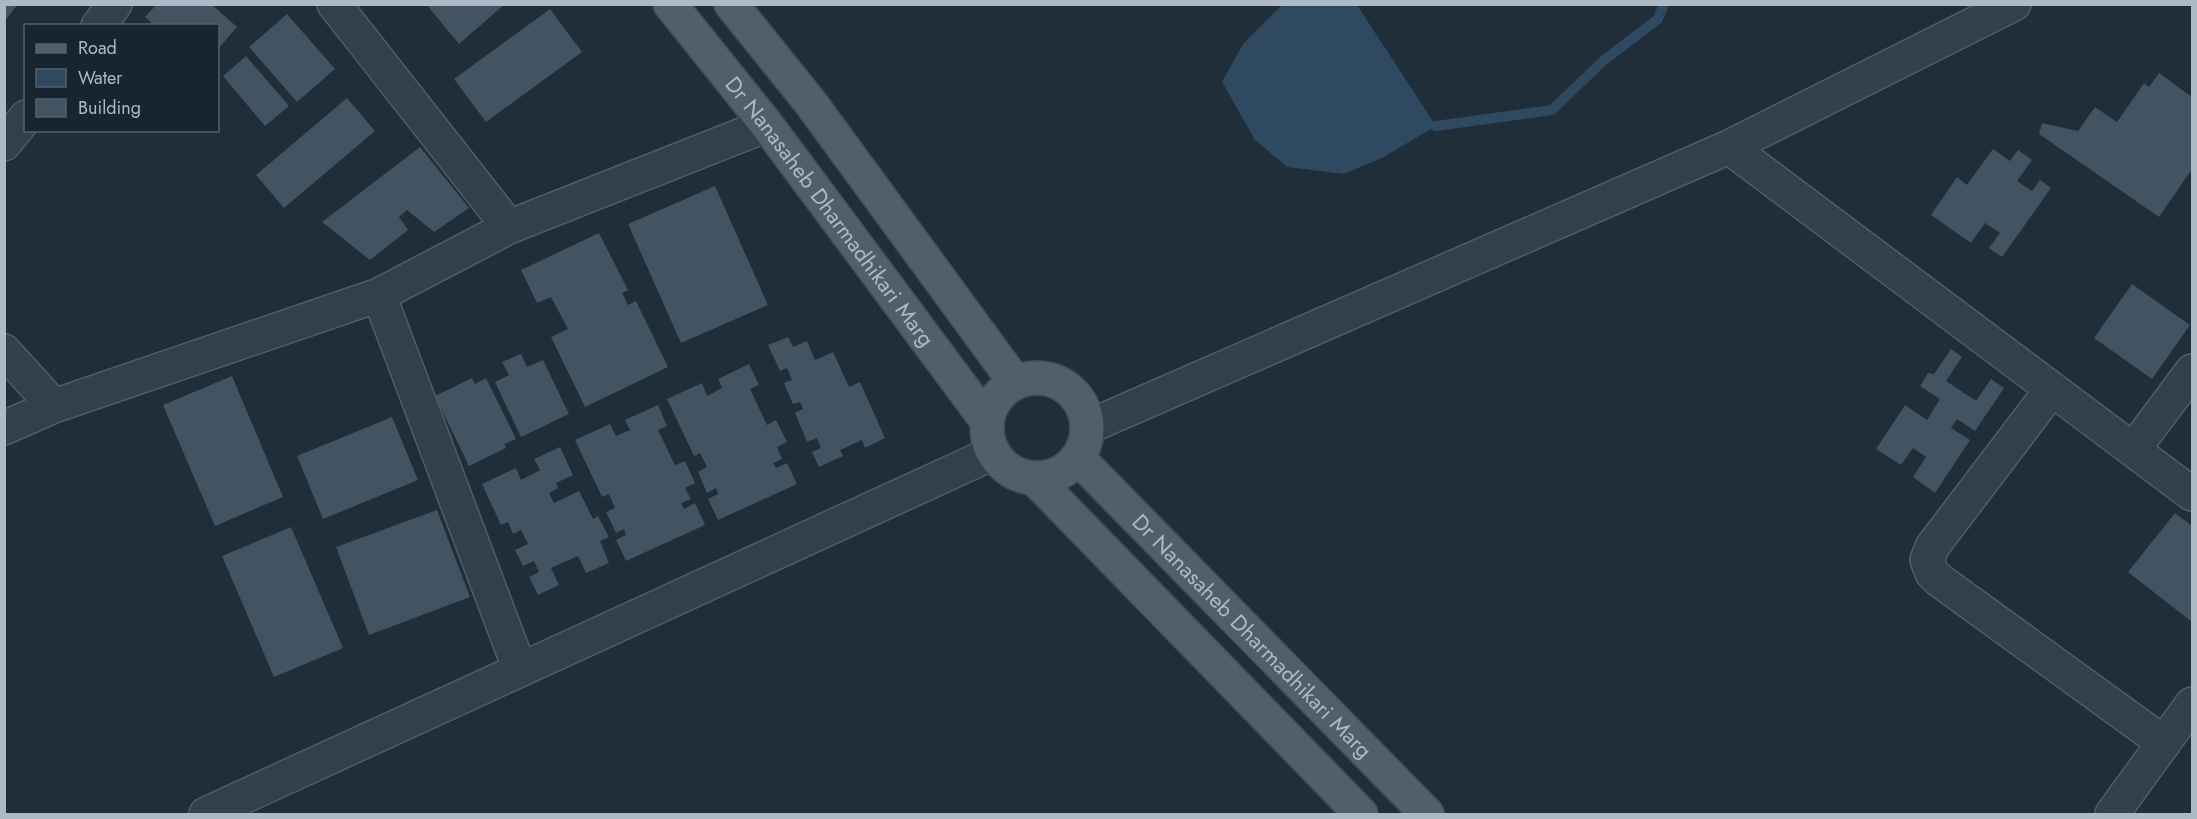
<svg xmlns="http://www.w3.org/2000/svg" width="2197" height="819" font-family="Jost,sans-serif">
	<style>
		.water { fill: #2f4a60 }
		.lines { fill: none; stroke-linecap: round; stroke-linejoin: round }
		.stream { stroke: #2f4a60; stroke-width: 10 }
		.building { fill: #425361 }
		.minor-casing { stroke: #505d67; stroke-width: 36 }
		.major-casing { stroke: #3f4b56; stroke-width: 36 }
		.minor { stroke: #333f4a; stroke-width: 33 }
		.major { stroke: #505f6a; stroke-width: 33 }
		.labels { text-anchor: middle; stroke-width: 4.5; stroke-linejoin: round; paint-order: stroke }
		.street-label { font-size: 22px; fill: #adbac6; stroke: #18242e }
	</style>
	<rect width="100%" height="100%" fill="#1f2e39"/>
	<!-- water -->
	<path class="water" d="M1283,4L1357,5L1436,126L1382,158L1344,174L1287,167L1255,140L1222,82L1243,44Z"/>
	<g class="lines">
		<!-- stream -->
		<path class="stream" d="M1436,126L1552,110L1603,61L1658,19L1664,4"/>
	</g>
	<!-- building -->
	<path class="building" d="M4,4H18L4,22Z
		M157,4H211L237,27L218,49V26H155L145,17Z
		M426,4H505L459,44Z
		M550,9L582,52L486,122L454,79Z
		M287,14L335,69L297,102L249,47Z
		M246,56L289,106L265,126L223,76Z
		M2159,73L2192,97V169L2159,217L2039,134L2042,123L2078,131L2095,107L2117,122L2144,83L2149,87Z
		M347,98L375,131L284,208L256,175Z
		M420,147L469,208L434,232L407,210L399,217L408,230L370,260L322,222Z
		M1993,149L2010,161L2018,150L2032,160L2017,181L2032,191L2040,180L2051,188L2002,257L1989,248L2000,233L1985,223L1971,243L1931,215L1957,177L1967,185Z
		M715,186L768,305L681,343L628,224Z
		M599,233L628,290L622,293L628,305L636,301L668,367L585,407L551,337L568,329L551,297L537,303L521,270Z
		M2132,284L2190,325L2152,379L2094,338Z
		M788,337L793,347L807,341L815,360L833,352L849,387L860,382L885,438L865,448L862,440L840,450L843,456L819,467L812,452L821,448L817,438L807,442L795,413L803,409L800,402L793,404L784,383L792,380L787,368L780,371L768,345Z
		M1951,349L1962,357L1946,381L1976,401L1991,379L2004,388L1975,431L1957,419L1951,428L1970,440L1935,493L1913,477L1926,457L1913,448L1901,465L1876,449L1905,405L1927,420L1940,399L1920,386L1928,373L1934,374Z
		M521,354L527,367L543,360L569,414L521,437L495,382L509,375L502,362Z
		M749,364L759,385L750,389L767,425L776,420L787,442L777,447L782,459L773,463L776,468L787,463L797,484L718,520L708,499L718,494L716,488L707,493L698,472L707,467L700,453L694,456L667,399L702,383L707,396L722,388L718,379Z
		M232,376L283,497L215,526L163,405Z
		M472,378L475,384L486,378L516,439L504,444L506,448L469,466L435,396Z
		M658,405L667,426L658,430L675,465L685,461L695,483L685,488L691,499L681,503L684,509L695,503L705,525L626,561L616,540L626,535L624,529L616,533L606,512L615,508L609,494L602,497L575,440L610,424L616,436L630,430L625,420Z
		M392,417L418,480L323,519L297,456Z
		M560,447L573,475L556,483L558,488L549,493L554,503L579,491L593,519L598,516L609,537L600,541L609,563L586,573L578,556L551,568L559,585L538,595L529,577L539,572L534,561L523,566L515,550L528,544L521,530L513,534L508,522L501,525L482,484L516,468L521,480L540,470L534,459Z
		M437,510L470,597L369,635L336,547Z
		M2175,513L2192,526V622L2128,572Z
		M291,527L343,648L274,677L222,556Z"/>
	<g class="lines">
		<!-- minor casing -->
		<g class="minor-casing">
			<path id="minor" d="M334,4L509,227
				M98,26L115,4
				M4,144L26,117
				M1729,147L2192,494
				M379,295L520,670
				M4,351L54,406
				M2052,389L1932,547L1927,560L1932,573L1939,580L2164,743
				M1088,427L1729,147L2014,4
				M4,428L54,406L379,295L509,227L767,125
				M2133,450L2192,371
				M206,814L993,453
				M2112,814L2192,704"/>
		</g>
		<!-- major casing -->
		<g class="major-casing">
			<g id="major">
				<path id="s1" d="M670,4L767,125L987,421"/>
				<path d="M731,4L810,102L1015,382"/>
				<circle cx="1037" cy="428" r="50"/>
				<path id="s2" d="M1078,458L1427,814"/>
				<path d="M1034,478L1361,814"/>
			</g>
		</g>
		<!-- minor -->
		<use href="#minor" class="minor"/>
		<!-- major -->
		<use href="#major" class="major"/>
	</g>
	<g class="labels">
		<!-- street labels -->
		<g class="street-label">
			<text dy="8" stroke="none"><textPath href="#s1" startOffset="262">Dr Nanasaheb Dharmadhikari Marg</textPath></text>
			<text dy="8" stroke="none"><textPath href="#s2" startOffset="249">Dr Nanasaheb Dharmadhikari Marg</textPath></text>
		</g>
	</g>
	<!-- border -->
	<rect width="2197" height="819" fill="none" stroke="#adbac6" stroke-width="12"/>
	<!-- legend -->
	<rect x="24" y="24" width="195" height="108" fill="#18242e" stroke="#54606b" stroke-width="1.5"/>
	<rect x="36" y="44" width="30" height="9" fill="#505f6a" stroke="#54606b" stroke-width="1.5"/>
	<text x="78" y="54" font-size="18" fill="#adbac6">Road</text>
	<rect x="36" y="69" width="30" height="18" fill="#2f4a60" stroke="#54606b" stroke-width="1.5"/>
	<text x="78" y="84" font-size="18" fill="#adbac6">Water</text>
	<rect x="36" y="99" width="30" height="18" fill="#425361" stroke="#54606b" stroke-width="1.5"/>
	<text x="78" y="114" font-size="18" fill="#adbac6">Building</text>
</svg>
